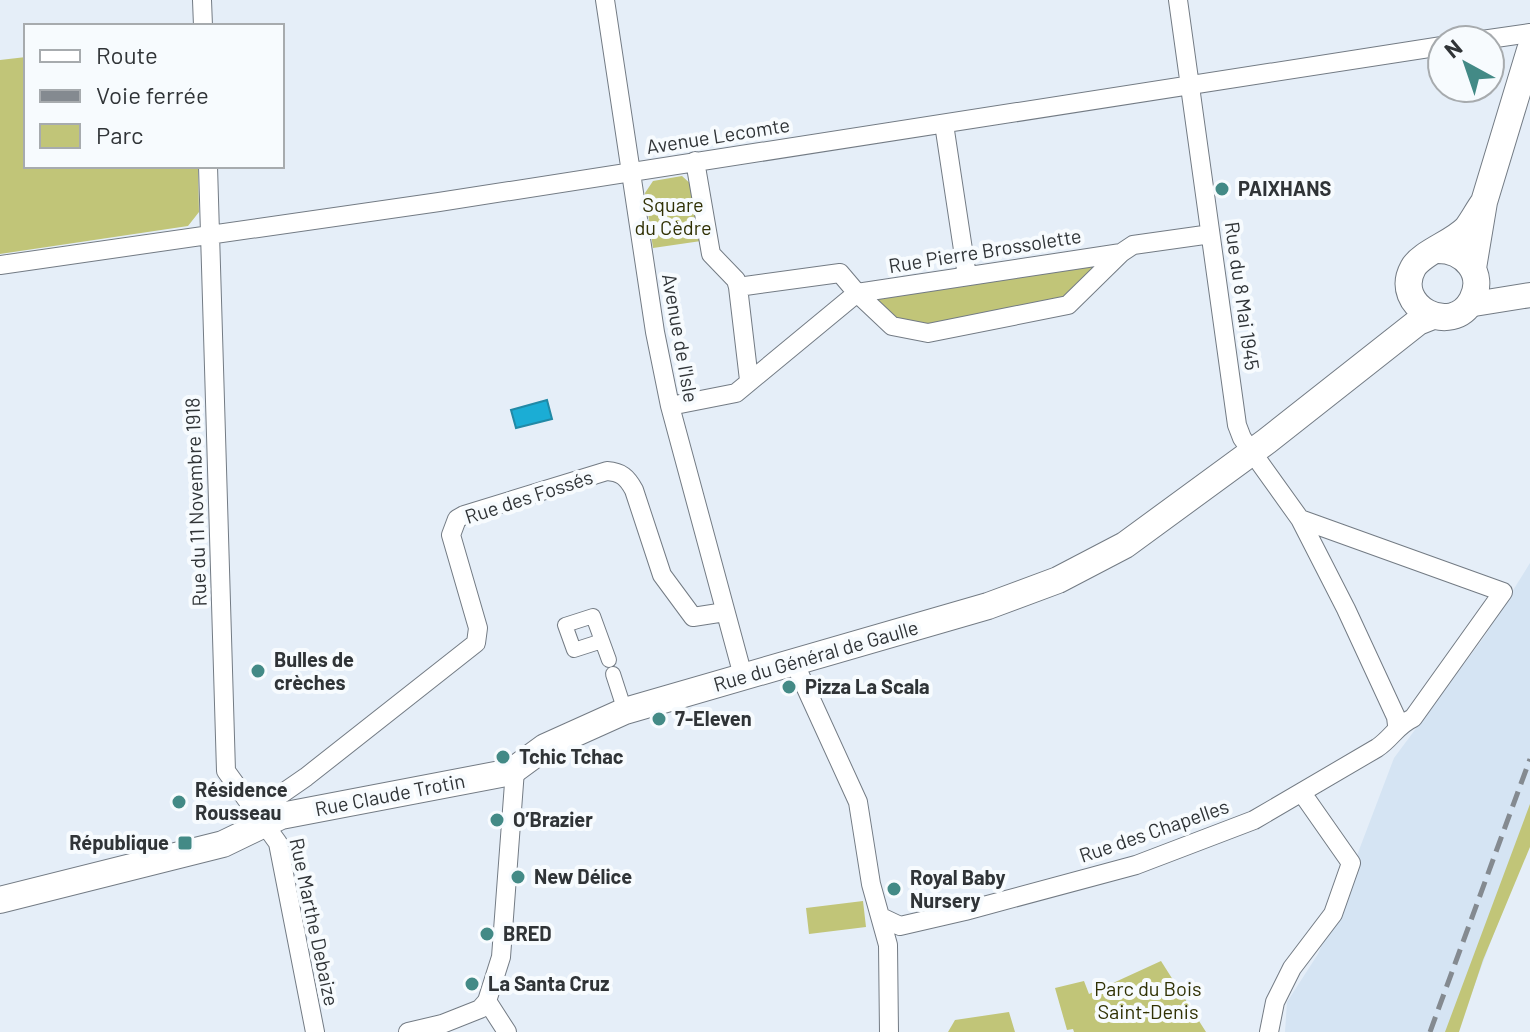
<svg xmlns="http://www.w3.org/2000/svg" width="1530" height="1032" font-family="Barlow,sans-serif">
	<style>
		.built { fill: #d5e4f3 }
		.green { fill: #c1c578 }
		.water { fill: #1badd5; stroke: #2189a6; stroke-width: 2 }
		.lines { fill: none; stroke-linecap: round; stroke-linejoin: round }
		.pedestrian-casing { stroke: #737b84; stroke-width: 16 }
		.minor-casing { stroke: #737b84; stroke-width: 20 }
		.tertiary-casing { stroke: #737b84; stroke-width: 26 }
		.secondary-casing { stroke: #737b84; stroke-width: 28 }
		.pedestrian { stroke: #fff; stroke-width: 14 }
		.minor { stroke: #fff; stroke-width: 18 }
		.tertiary { stroke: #fff; stroke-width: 24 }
		.secondary { stroke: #fff; stroke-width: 26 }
		.rail { stroke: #848a90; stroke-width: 5; stroke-dasharray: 16 8; stroke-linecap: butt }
		.poi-dot { fill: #438a86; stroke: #f7fbfe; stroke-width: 3 }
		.labels { text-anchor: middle; stroke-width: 8; stroke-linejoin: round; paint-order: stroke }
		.street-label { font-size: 20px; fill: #303437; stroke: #f7fbfe }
		.poi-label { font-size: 20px; font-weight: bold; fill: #303437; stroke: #f7fbfe; text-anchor: start }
		.park-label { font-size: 20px; fill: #303104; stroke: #f7fbfe }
	</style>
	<rect width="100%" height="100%" fill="#e5eef8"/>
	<!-- built -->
	<path class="built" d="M1530,563V837L1457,1032H1285L1287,1002L1318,954L1334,916L1394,758L1484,637Z"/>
	<!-- green -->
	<path class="green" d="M26,57V166H198L199,212L188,226L0,254V60Z
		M682,176L694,187L701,241L653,248L645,193L653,181Z
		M1121,253L1068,305L928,333L892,326L857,293Z
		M1530,804V847L1483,960L1459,1032H1445Z
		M863,901L866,927L809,934L806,908Z
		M1161,961L1206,1032H1074L1073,1029L1067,1030L1055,988L1084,981L1089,994Z
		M1009,1012L1015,1032H948L955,1020Z"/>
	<!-- water -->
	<path class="water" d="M547,400L552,419L516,428L511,410Z"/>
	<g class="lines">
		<!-- pedestrian casing -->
		<g class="pedestrian-casing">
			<path id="pedestrian" d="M602,641L574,650L565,625L593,616L609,660
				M613,674L625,711"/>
		</g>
		<!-- minor casing -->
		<g class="minor-casing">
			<path id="minor" d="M202,0L203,26
				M605,0L655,332L670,406L743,676
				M1178,0L1237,425L1242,438L1300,519L1346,609L1396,717L1397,725
				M1482,40L1530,33
				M944,124L967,276
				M695,161L711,254L736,280L738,287L749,380
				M208,166L226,771L278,843L315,1032
				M0,265L439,202L1442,46
				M738,287L840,273L857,293L892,326L928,333L1068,305L1121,253L1133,245L1204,235
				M670,406L736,393L857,293L1121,253
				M794,662L858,802L871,884L888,945L889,1032
				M249,805L280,795L306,777L476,643L478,628L451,535L457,519L464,515L607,471C621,472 627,477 634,490L662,575L693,617L725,612
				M881,917L900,926L965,911L1136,865L1254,820L1377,748C1392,738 1397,725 1413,718L1503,592L1300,519
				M487,1001L507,1032
				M408,1032L442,1024L480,1009L487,1001L501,957L515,770
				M1269,1032L1275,1002L1292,968L1333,914L1351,863L1302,793"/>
		</g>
		<!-- tertiary casing -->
		<g class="tertiary-casing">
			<path id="tertiary" d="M1468,305L1530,295"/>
		</g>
		<!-- secondary casing -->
		<g class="secondary-casing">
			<path id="secondary" d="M1438,250C1464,250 1486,273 1472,300C1452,338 1392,306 1413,268C1421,253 1453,243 1467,228C1473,220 1478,210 1484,202
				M1473,268L1484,202L1530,50
				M0,900L223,844L281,816L511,772L545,747L625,711L988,606L1058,580L1125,545L1267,441L1418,322L1433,316"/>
		</g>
		<!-- pedestrian -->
		<use href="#pedestrian" class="pedestrian"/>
		<!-- minor -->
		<use href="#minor" class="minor"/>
		<!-- tertiary -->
		<use href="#tertiary" class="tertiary"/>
		<!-- secondary -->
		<use href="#secondary" class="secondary"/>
		<!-- rail -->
		<path class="rail" d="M1430,1032L1530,759"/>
	</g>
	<!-- markers -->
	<g class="poi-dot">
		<circle cx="1222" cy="189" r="8"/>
		<circle cx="258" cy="671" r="8"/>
		<circle cx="789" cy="687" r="8"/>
		<circle cx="659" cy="719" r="8"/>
		<circle cx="503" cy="757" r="8"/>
		<circle cx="179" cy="802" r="8"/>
		<circle cx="497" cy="820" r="8"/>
		<rect x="177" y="835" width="16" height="16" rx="4"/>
		<circle cx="518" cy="877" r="8"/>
		<circle cx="894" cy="889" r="8"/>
		<circle cx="487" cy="934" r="8"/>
		<circle cx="472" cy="984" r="8"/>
	</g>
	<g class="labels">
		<!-- street labels -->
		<g class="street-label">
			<text transform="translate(718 136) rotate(-9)" y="7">Avenue Lecomte</text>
			<text transform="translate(985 251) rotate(-9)" y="7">Rue Pierre Brossolette</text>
			<text transform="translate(1242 296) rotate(82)" y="7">Rue du 8 Mai 1945</text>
			<text transform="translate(680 338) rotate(80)" y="7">Avenue de l'Isle</text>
			<text transform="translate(529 497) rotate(-18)" y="7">Rue des Fossés</text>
			<text transform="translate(196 502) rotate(-92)" y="7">Rue du 11 Novembre 1918</text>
			<text transform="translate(816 656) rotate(-16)" y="7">Rue du Général de Gaulle</text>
			<text transform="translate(390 795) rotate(-11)" y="7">Rue Claude Trotin</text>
			<text transform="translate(1154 831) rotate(-19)" y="7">Rue des Chapelles</text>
			<text transform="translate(314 922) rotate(78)" y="7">Rue Marthe Debaize</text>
		</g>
		<!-- poi labels -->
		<g class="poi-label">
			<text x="1238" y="196">PAIXHANS</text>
			<text x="274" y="667">Bulles de<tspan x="274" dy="23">crèches</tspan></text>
			<text x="805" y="694">Pizza La Scala</text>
			<text x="675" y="726">7-Eleven</text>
			<text x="519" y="764">Tchic Tchac</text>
			<text x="195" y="797">Résidence<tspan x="195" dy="23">Rousseau</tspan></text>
			<text x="513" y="827">O’Brazier</text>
			<text x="169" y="850" text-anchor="end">République</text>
			<text x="534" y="884">New Délice</text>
			<text x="910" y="885">Royal Baby<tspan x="910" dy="23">Nursery</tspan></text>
			<text x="503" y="941">BRED</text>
			<text x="488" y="991">La Santa Cruz</text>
		</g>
		<!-- park labels -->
		<g class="park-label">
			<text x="673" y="212">Square<tspan x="673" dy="23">du Cèdre</tspan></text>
			<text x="1148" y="996">Parc du Bois<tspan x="1148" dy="23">Saint-Denis</tspan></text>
		</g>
	</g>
	<!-- legend -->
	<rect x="24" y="24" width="260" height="144" fill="#f7fbfe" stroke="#a7abae" stroke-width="2"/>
	<rect x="40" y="50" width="40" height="12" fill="#ffffff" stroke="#a7abae" stroke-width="2"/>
	<text x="96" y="64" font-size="24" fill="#303437">Route</text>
	<rect x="40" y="90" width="40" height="12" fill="#848a90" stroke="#a7abae" stroke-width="2"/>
	<text x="96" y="104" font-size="24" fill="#303437">Voie ferrée</text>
	<rect x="40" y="124" width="40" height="24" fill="#c1c578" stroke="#a7abae" stroke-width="2"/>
	<text x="96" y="144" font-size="24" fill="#303437">Parc</text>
	<!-- north arrow -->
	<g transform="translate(1466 64) rotate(320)"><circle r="38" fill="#f7fbfe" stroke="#a7abae" stroke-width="2"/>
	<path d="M0-6L14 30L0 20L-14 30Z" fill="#438a86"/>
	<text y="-12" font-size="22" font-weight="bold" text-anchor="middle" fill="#303437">N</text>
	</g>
</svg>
